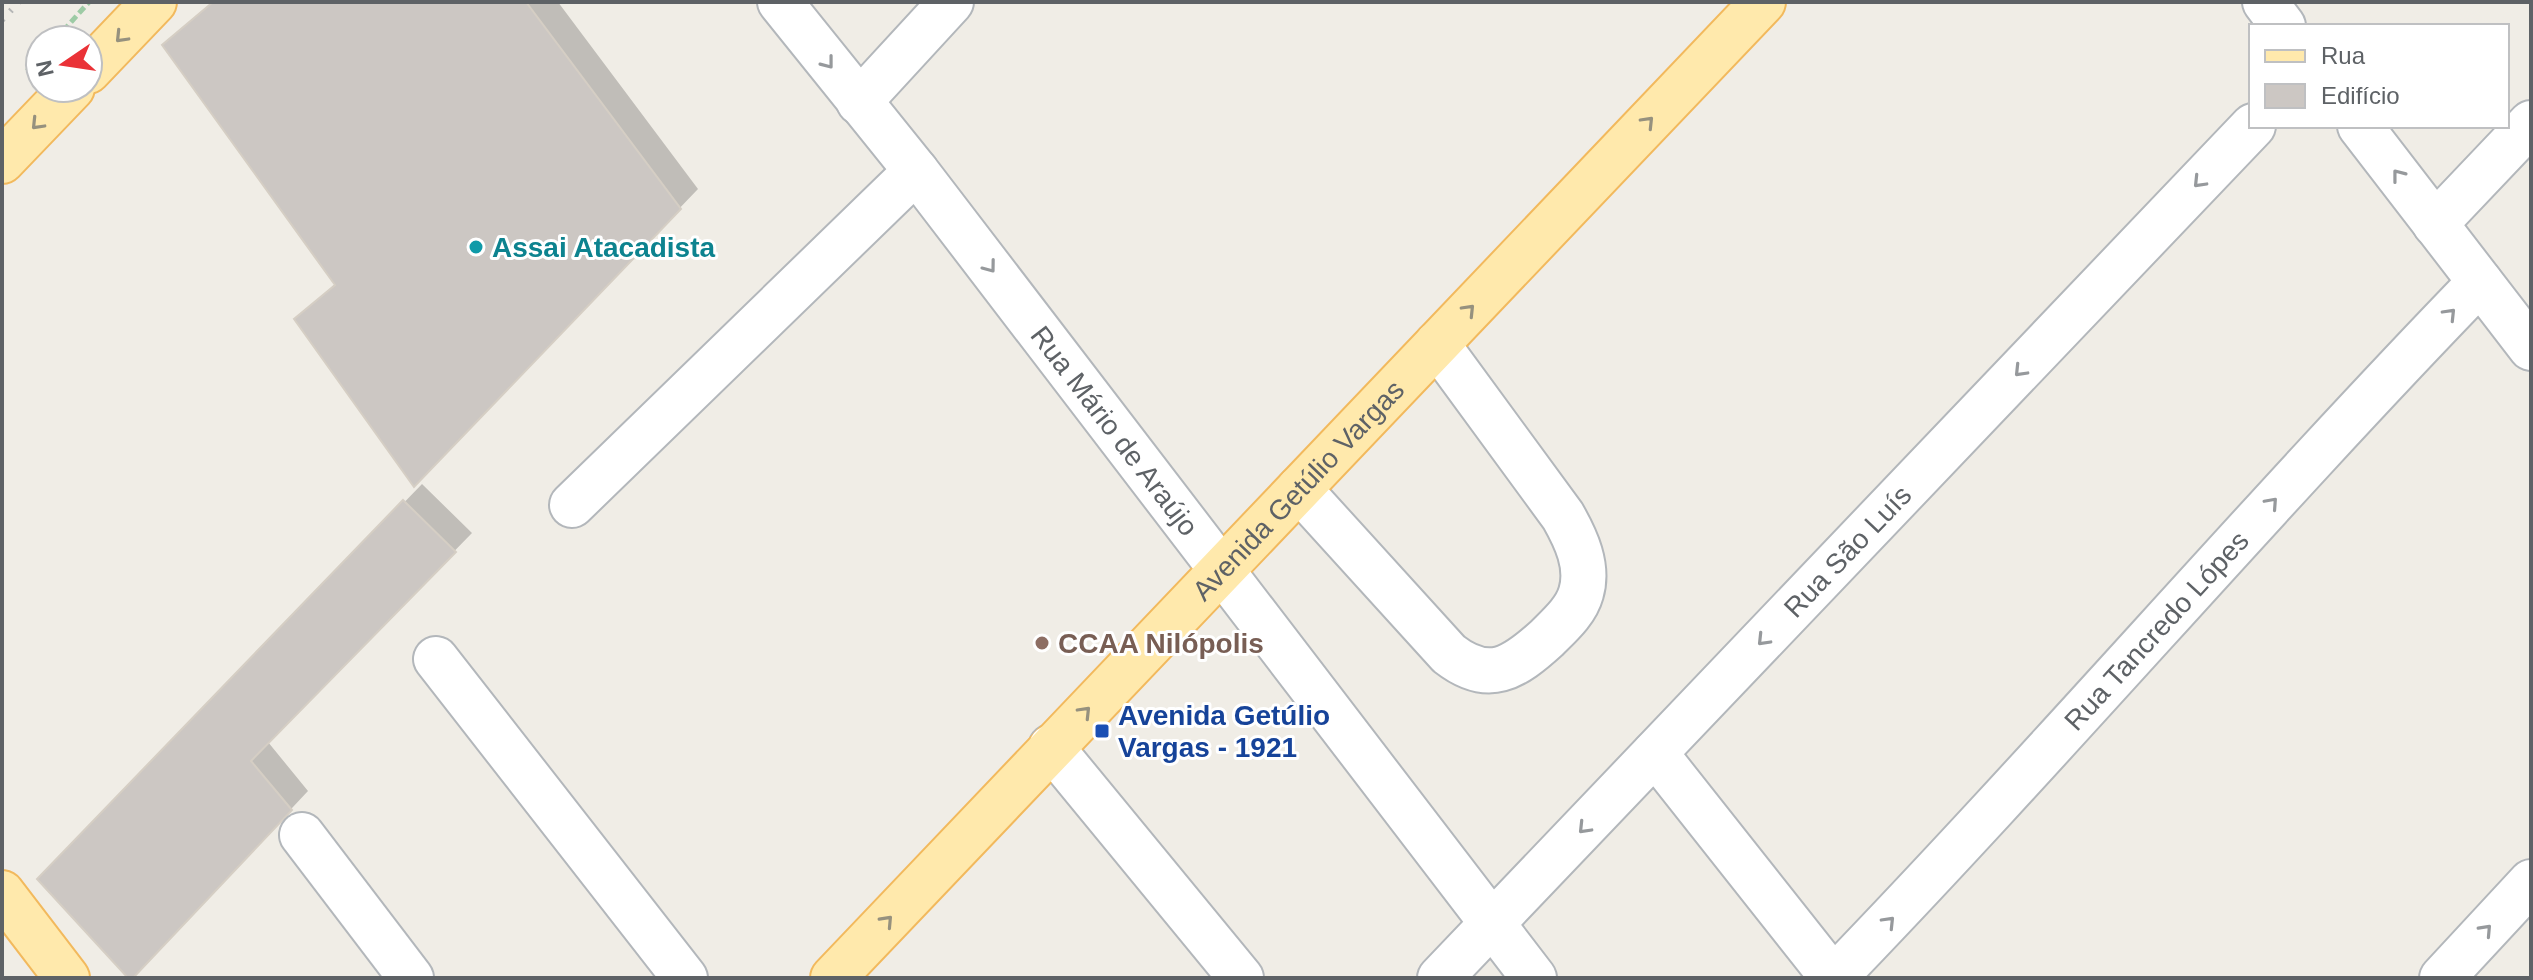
<svg xmlns="http://www.w3.org/2000/svg" width="2533" height="980" font-family="Helvetica,sans-serif">
	<style>
		.shadow { fill: #0003 }
		.building { fill: #ccc7c3; stroke: #d5cec4; stroke-width: 2 }
		.lines { fill: none; stroke-linecap: round; stroke-linejoin: round }
		.minor-casing { stroke: #b3b7bb; stroke-width: 48 }
		.major-casing { stroke: #f2b95d; stroke-width: 48 }
		.path { stroke: #9dcba5; stroke-width: 5; stroke-dasharray: 8 4; stroke-linecap: butt }
		.minor { stroke: #fff; stroke-width: 44 }
		.major { stroke: #ffe9ac; stroke-width: 44 }
		.rail { stroke: #b5b6b6; stroke-width: 6; stroke-dasharray: 2 10; stroke-linecap: butt }
		.oneway { stroke: #96917e }
		.oneway2 { stroke: #96999c }
		.culture-dot { fill: #0f9aa8; stroke: #fff; stroke-width: 3 }
		.education-dot { fill: #8d6e63; stroke: #fff; stroke-width: 3 }
		.transit-dot { fill: #1a4fb4; stroke: #fff; stroke-width: 3 }
		.labels { text-anchor: middle; stroke-width: 6; stroke-linejoin: round; paint-order: stroke }
		.culture-label { font-size: 28px; font-weight: bold; fill: #0d838f; stroke: #fff; text-anchor: start }
		.street-label { font-size: 28px; fill: #5e6266; stroke: #fff }
		.education-label { font-size: 28px; font-weight: bold; fill: #785e54; stroke: #fff; text-anchor: start }
		.transit-label { font-size: 28px; font-weight: bold; fill: #164399; stroke: #fff; text-anchor: start }
	</style>
	<rect width="100%" height="100%" fill="#f0ede6"/>
	<!-- shadow -->
	<path class="shadow" d="M213,2H558L698,189L432,466L296,320L336,283L165,45Z
		M422,484L472,533L268,742L308,791L149,960L40,879Z"/>
	<!-- building -->
	<path class="building" d="M213,2H526L681,209L414,487L294,319L335,285L162,45Z
		M403,500L456,552L251,761L292,810L133,978H128L37,879Z"/>
	<g class="lines">
		<!-- minor casing -->
		<g class="minor-casing">
			<g id="minor">
				<path id="s1" d="M780,2L916,171L1534,978"/>
				<path d="M2265,2L2283,26"/>
				<path d="M859,102L951,2"/>
				<path d="M2360,126L2531,348"/>
				<path d="M2435,224L2531,123"/>
				<path d="M1299,489L1449,654C1489,685 1514,668 1547,638C1560,625 1576,611 1581,593C1589,566 1576,539 1563,516L1437,344"/>
				<path d="M572,505L916,171"/>
				<path d="M436,659L685,978"/>
				<path d="M1051,747L1241,978"/>
				<path d="M1655,753L1833,978"/>
				<path d="M302,835L411,978"/>
				<path id="s2" d="M1440,978L2253,126"/>
				<path id="s3" d="M1834,978C2054,750 2260,509 2480,282"/>
				<path d="M2442,978L2531,882"/>
			</g>
		</g>
		<!-- major casing -->
		<g class="major-casing">
			<g id="major">
				<path d="M88,71L154,2"/>
				<path d="M2,161L72,88"/>
				<path d="M2,893L67,978"/>
				<path id="s4" d="M833,978L1763,2"/>
			</g>
		</g>
		<!-- path -->
		<path class="path" d="M55,40L89,2
			M27,71L40,57"/>
		<!-- minor -->
		<use href="#minor" class="minor"/>
		<!-- major -->
		<use href="#major" class="major"/>
		<!-- rail -->
		<path class="rail" d="M2,20L19,2"/>
	</g>
	<!-- one-way arrows -->
	<defs><path id="oneway-chevron" d="M-2-3.5L2.5 0L-2 3.5" fill="none" stroke-width="1.6" stroke-linecap="round" stroke-linejoin="round" transform="scale(2)"/></defs>
	<g class="oneway">
		<use href="#oneway-chevron" transform="translate(121 37) rotate(134)"/>
		<use href="#oneway-chevron" transform="translate(1648 122) rotate(-46)"/>
		<use href="#oneway-chevron" transform="translate(37 124) rotate(134)"/>
		<use href="#oneway-chevron" transform="translate(1469 310) rotate(-46)"/>
		<use href="#oneway-chevron" transform="translate(1085 712) rotate(-46)"/>
		<use href="#oneway-chevron" transform="translate(887 921) rotate(-47)"/>
	</g>
	<g class="oneway2">
		<use href="#oneway-chevron" transform="translate(828 63) rotate(52)"/>
		<use href="#oneway-chevron" transform="translate(2398 175) rotate(-128)"/>
		<use href="#oneway-chevron" transform="translate(2199 182) rotate(134)"/>
		<use href="#oneway-chevron" transform="translate(990 267) rotate(53)"/>
		<use href="#oneway-chevron" transform="translate(2450 314) rotate(-46)"/>
		<use href="#oneway-chevron" transform="translate(2020 371) rotate(134)"/>
		<use href="#oneway-chevron" transform="translate(2272 503) rotate(-48)"/>
		<use href="#oneway-chevron" transform="translate(1763 640) rotate(134)"/>
		<use href="#oneway-chevron" transform="translate(1584 828) rotate(134)"/>
		<use href="#oneway-chevron" transform="translate(1889 922) rotate(-46)"/>
		<use href="#oneway-chevron" transform="translate(2486 930) rotate(-47)"/>
	</g>
	<!-- markers -->
	<circle class="culture-dot" cx="476" cy="247" r="8"/>
	<circle class="education-dot" cx="1042" cy="643" r="8"/>
	<rect class="transit-dot" x="1094" y="723" width="16" height="16" rx="4"/>
	<g class="labels">
		<!-- culture labels -->
		<g class="culture-label">
			<text x="492" y="257">Assai Atacadista</text>
		</g>
		<!-- street labels -->
		<g class="street-label">
			<text dy="10" stroke="none"><textPath href="#s1" startOffset="544">Rua Mário de Araújo</textPath></text>
			<text dy="10" stroke="none"><textPath href="#s4" startOffset="674">Avenida Getúlio Vargas</textPath></text>
			<text dy="10" stroke="none"><textPath href="#s2" startOffset="590">Rua São Luís</textPath></text>
			<text dy="10" stroke="none"><textPath href="#s3" startOffset="474">Rua Tancredo Lópes</textPath></text>
		</g>
		<!-- education labels -->
		<g class="education-label">
			<text x="1058" y="653">CCAA Nilópolis</text>
		</g>
		<!-- transit labels -->
		<g class="transit-label">
			<text x="1118" y="725">Avenida Getúlio<tspan x="1118" dy="32">Vargas - 1921</tspan></text>
		</g>
	</g>
	<!-- border -->
	<rect width="2533" height="980" fill="none" stroke="#5e6266" stroke-width="8"/>
	<!-- legend -->
	<rect x="2249" y="24" width="260" height="104" fill="#ffffff" stroke="#bfc0c2" stroke-width="2"/>
	<rect x="2265" y="50" width="40" height="12" fill="#ffe9ac" stroke="#bfc0c2" stroke-width="2"/>
	<text x="2321" y="64" font-size="24" fill="#5e6266">Rua</text>
	<rect x="2265" y="84" width="40" height="24" fill="#ccc7c3" stroke="#bfc0c2" stroke-width="2"/>
	<text x="2321" y="104" font-size="24" fill="#5e6266">Edifício</text>
	<!-- north arrow -->
	<g transform="translate(64 64) rotate(257)"><circle r="38" fill="#ffffff" stroke="#bfc0c2" stroke-width="2"/>
	<path d="M0-6L14 30L0 20L-14 30Z" fill="#ea3237"/>
	<text y="-12" font-size="22" font-weight="bold" text-anchor="middle" fill="#5e6266">N</text>
	</g>
</svg>
